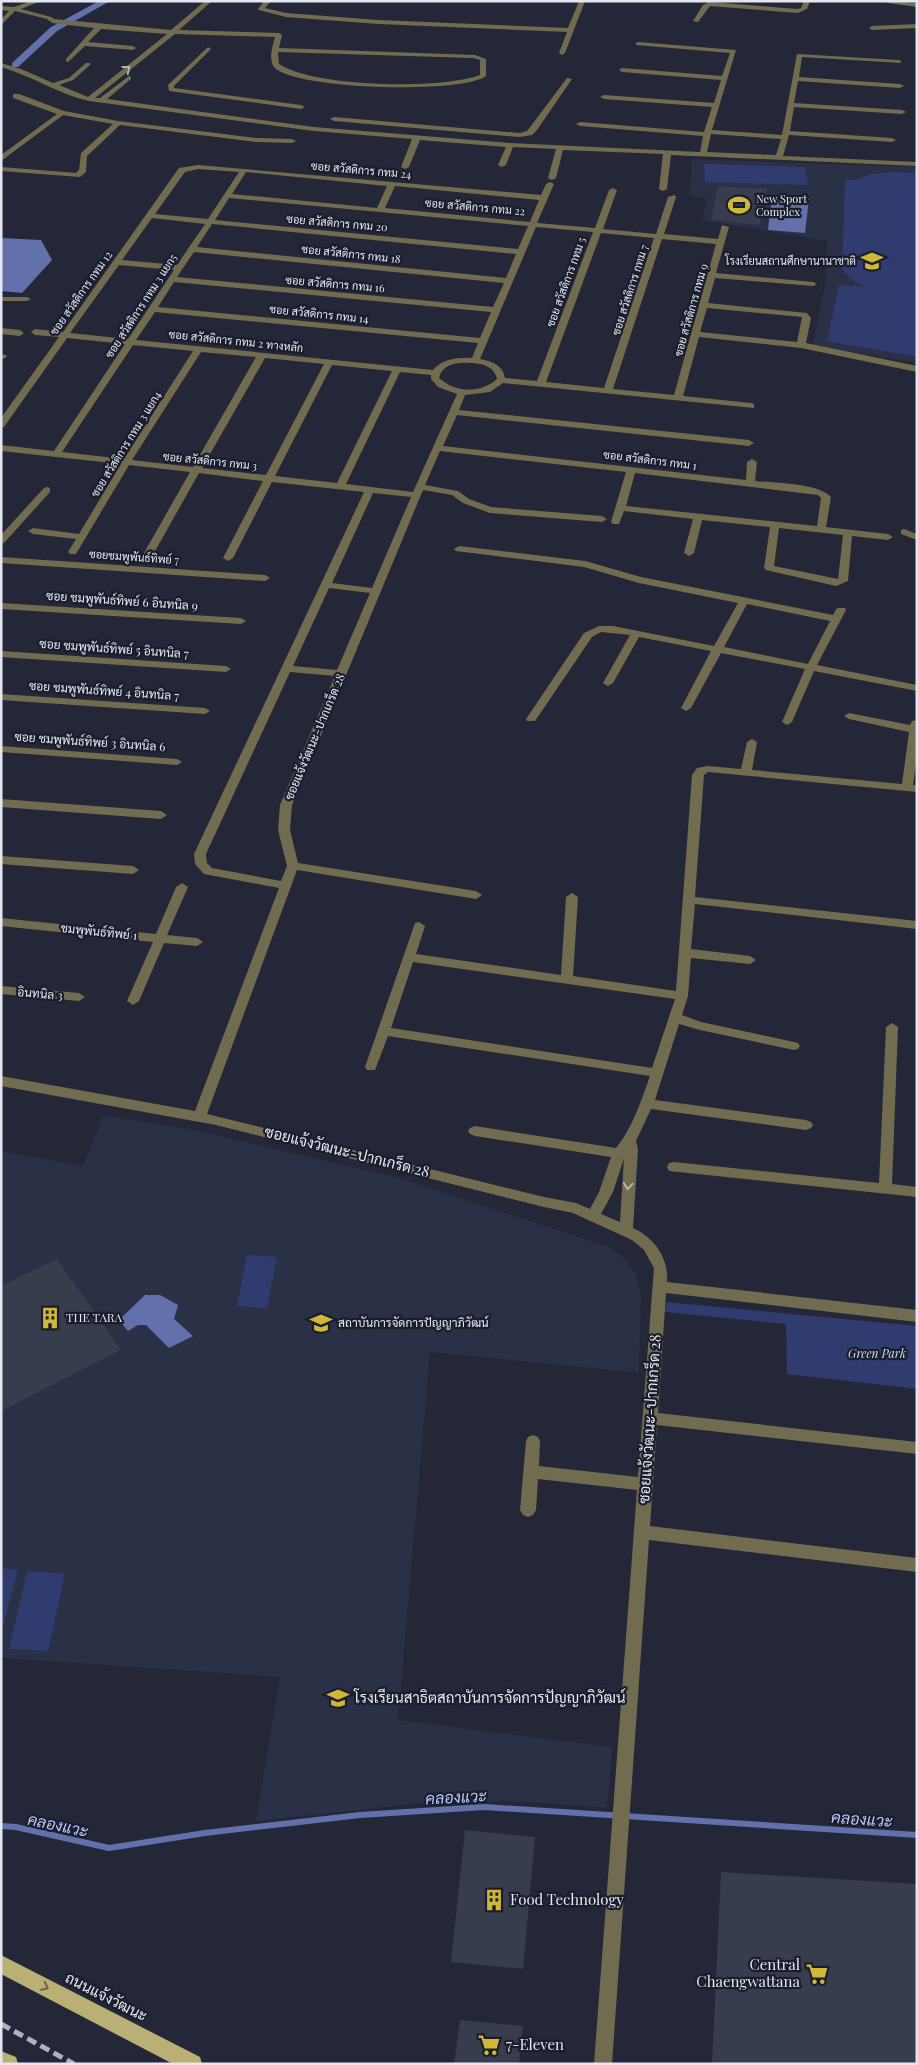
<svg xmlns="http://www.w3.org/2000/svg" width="918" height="2065" font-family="'Playfair Display',Sarabun,serif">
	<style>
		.built { fill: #2a3046 }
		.green { fill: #303c6f }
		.water { fill: #6271ac }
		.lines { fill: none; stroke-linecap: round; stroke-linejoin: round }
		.stream { stroke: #6271ac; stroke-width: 6 }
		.canal { fill: #6271ac; fill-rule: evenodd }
		.building { fill: #383d4d }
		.minor { fill: #716c50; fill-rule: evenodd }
		.primary { fill: #baaf75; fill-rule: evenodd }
		.rail { stroke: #aeb2be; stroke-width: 5; stroke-dasharray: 10 5; stroke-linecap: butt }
		.oneway { stroke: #b6b6b1 }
		.oneway2 { stroke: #6a6650 }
		.labels { text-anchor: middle; stroke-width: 4.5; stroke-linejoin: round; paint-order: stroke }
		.far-street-label { font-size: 11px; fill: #e4e7f2; stroke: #1a1e2c }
		.far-poi-label { font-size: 11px; fill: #e4e7f2; stroke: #1a1e2c; text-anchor: start }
		.street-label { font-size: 12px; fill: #e4e7f2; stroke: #1a1e2c }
		.poi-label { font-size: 12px; fill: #e4e7f2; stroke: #1a1e2c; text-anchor: start }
		.park-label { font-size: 12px; font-style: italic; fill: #d0dbfe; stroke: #1a1e2c }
		.near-street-label { font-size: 15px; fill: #e4e7f2; stroke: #1a1e2c }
		.near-poi-label { font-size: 15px; fill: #e4e7f2; stroke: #1a1e2c; text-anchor: start }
		.near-water-label { font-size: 16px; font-style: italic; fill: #b8c7fa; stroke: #1a1e2c }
	</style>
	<rect width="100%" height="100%" fill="#232737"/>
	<!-- built -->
	<path class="built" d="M692,159L917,167V363L813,346L826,280L827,241L702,220L707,199L689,196Z
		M103,1116L185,1128L399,1178L608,1247L625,1259L636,1274L641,1294L639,1373L430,1352L398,1720L612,1747L607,1808L530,1802L449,1800L256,1821L280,1677L1,1658V1151L83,1166Z"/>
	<!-- green -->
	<path class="green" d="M704,164L805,167L808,185L705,182Z
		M897,172L917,173V357L827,341L839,285L866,287L851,279L842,269L845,180H856L871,174Z
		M247,1255L277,1257L267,1308L237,1306Z
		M666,1302L917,1326V1389L787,1374L786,1324L665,1312Z
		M1,1568L18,1570L1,1634Z
		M27,1571L65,1574L48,1651L9,1649Z"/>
	<!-- water -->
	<path class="water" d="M772,195L809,198L805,233L768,230Z
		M1,238L41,240L52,260L22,293L1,291Z
		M145,1295H160L178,1305L174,1319L193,1336L169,1348L146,1325H138L128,1331L119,1320Z"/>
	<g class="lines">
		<!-- stream -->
		<path class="stream" d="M1,1826L16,1827L109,1848L205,1833L360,1815L484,1807L917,1835"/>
		<!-- canal -->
		<path class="canal" d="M99,1H110L57,31L18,67H12V63L51,27Z"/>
	</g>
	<!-- building -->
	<path class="building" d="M718,186L767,189L760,225L711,220Z
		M57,1259L121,1350L1,1411V1286Z
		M465,1830L535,1837L523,1969L451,1962Z
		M721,1872L917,1884V2064H712Z
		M460,2020L523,2026L519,2064H454Z"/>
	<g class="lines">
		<!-- minor -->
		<path class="minor" d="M31,1H41L21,9L51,17L54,19L171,30L205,1H212L179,30L279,33L282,35L279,48L475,55L486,59V76C462,94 294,90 274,67C268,59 273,45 275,37L175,34L95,98H100L129,76L131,77V79L107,99L314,127L510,143L700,152L703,136L580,126L576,124L580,122L704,132L712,107L604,99L600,97L604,95L714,103L721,80L622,72L619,70L622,68L722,76L730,53L636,45V43L638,42L736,50L712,130L782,135L797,54L899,60L901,61V63L802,57L799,77L900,84L904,86L900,88L798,81L794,103L902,110L906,112L902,114L794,107L790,131L892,138L896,140L892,142L789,135L783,156L917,162V166L671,155L667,189L663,191L659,189L663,154L563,150L556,178L552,180L548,178L556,149L513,147L506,165L502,167L498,165L506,147L420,140L409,167L405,169L401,167L412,139L314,131L89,101C58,94 32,76 1,67V63L21,69L53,83L69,78L86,63H90V65L73,80L59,85L88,97L167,34L101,29L88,42L133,46L136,48L133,50L85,46L68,62L66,61V59L94,28L52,23L47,19L15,11L1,25V19L9,11L1,10V6L14,7ZM278,52L473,58L480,60V75C440,90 314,87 279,64ZM711,134L781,139L776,155L707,152Z
			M264,1H271L265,8L286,13L378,20L568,28L579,1H585L565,53L562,55L559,53L567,32L378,24L286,17L259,10L258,9Z
			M804,1H810L807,9L798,13L710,6L698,22L693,21L703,5L709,2L798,9L801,8Z
			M885,1L917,3V7L888,3Z
			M917,24V28L872,30L869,28L872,26Z
			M208,47L211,49L174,86V88L301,105L305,107L301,109L169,91L168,85Z
			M567,78L572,79L537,130L532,135L520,137L334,121L330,119L334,117L520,133L527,131L531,126Z
			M13,94H19L64,111L118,121L257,138L292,139L296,141L292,143L257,142L120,125L87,156L86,172L80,177L1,171V167L76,173L79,170L81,153L113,124L63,115L1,161V155L57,114L13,98Z
			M198,165L541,195L546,184L550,182L554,184L537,223L595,228L609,190L613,188L617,190L603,229L656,234L668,197L675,195L676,197L664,234L718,239L722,225L729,227L716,273L813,282L817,284L813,286L715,278L708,303L807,313L811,318L806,343L917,366V372L801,348L699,337L683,396L751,403L754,404V408L503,383L490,392L465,395L459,410L749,440L754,443L749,446L457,415L443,446L746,480L747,462L752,459L757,462L755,481C774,483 818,483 831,497L826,527L888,534L893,537L888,540L852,536L848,581L836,586L766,570L764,568L770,527L702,520L694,553L689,556L684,553L693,519L624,511L619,524H613L611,522L626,472L440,451L425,485L458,491L469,499L491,507L602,516L607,519L602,522L490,513L463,503L452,495L423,490L292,805L290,830L298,863L476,891L482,895L476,899L297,870L207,1114L544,1197L576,1203L590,1209L599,1192L611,1157L475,1136L470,1134L468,1131L470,1128L475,1126L616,1148C633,1127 641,1101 650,1076L388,1036L375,1070H367L365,1067L415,923L419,922L425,926L416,954L561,975L566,897L572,893L578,897L573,976L676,991L692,775L697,768L708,766L741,769L747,742L752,739L757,742L752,770L902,784L909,732L849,719L844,716L849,713L910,725L912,721L917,720V756L913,785H917V792L708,772L704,775L695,897L917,921V929L695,904L691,949L750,956L756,960L750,964L691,958L688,996L682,1015L701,1022L794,1042L798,1043L800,1046L798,1049L794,1050L700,1030L679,1024L655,1100L806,1120L811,1122L813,1125L811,1128L806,1130L651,1109L636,1141L638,1149L633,1228C655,1238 669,1259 667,1282L917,1310V1322L666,1293L658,1413L917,1442V1454L657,1425L650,1526L917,1558V1572L649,1540L612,2064H594L637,1490L538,1479L536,1510L533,1515L528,1517L523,1515L520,1510L526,1441L528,1437L533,1435L538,1437L540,1441L539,1466L638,1477L654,1268L644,1250L632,1240L573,1213L544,1207L216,1125L1,1086V1076L195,1111L279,888L204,874L195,864L194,854L364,492L272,482L233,558L228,561L223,558L263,481L199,473L150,560L145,563L140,560L190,472L129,465L76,554H70L68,552L76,539L33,534L28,531L33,528L79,534L121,464L1,451V445L54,451L125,344L67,338L4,427L1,428V418L59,337L35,335L31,332L35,329L63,332L179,168ZM198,169L239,172L208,219L155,214L185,172ZM246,172L387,186L377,208L232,194ZM395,186L539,200L530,222L385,208ZM229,198L528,226L518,249L215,220ZM152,218L205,224L177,265L122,260ZM212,224L516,254L506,278L197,247ZM536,227L593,232L537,381L505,378C503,365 491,361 480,359ZM601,233L654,238L604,388L546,382ZM662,239L716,244L674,395L613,389ZM194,252L504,283L493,307L177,277ZM119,265L174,270L128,339L70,333ZM174,282L491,312L480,338L158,307ZM707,308L802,317L797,342L700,332ZM155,312L478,343L472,358C458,357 442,359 433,370L136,340ZM133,345L193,351L124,459L62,452ZM201,352L256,357L193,467L132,460ZM265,358L324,364L266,475L202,468ZM468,363C480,363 494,365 497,379C480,394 456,393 439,378C442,365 456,362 468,363ZM332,365L392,371L337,483L275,476ZM400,372L431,375V379L438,387L457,394L413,492L346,484ZM635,473L818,495L821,498L817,526L626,506ZM373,493L411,497L372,588L332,583ZM779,528L843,535L838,579L774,566ZM329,588L370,593L337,670L293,666ZM290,672L335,676L280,805L278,830L287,866L281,881L212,868L207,863L206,854ZM413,962L675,999L652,1068L391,1028ZM624,1158L620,1222L601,1214L613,1192Z
			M1,297H27L31,299L27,301H1Z
			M1,328L20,330L24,333L20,336L1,334Z
			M1,354L6,355L7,357L1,360Z
			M47,487L50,488V492L4,543L1,544V535L44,488Z
			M904,529L917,534V540L901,534V530Z
			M459,546L585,561L641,577L833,615L837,608H845L846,610L817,665L917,685V691L814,671L792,722L787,725L782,722L805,669L721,653L691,708L686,711L681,708L711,651L639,637L613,683L608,686L603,683L630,635L601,632L592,637L535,721H527L526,719L584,633L599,626H613L714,646L738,603L639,583L584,567L456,551L454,549ZM747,604L830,621L808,664L724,647Z
			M1,557L265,575L270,578L265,581L1,563Z
			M1,603L241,618L246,621L241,624L1,609Z
			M1,651L226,666L231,669L226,672L1,657Z
			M1,694L205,708L210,711L205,714L1,700Z
			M1,746L177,759L182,762L177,765L1,752Z
			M1,799L161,811L167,815L161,819L1,807Z
			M1,856L133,866L139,870L133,874L1,864Z
			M182,883L188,887L167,935L197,938L203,942L197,946L164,943L139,1001L133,1005L127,1001L153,942L1,926V918L156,934L176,887Z
			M1,986L79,993L85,997L79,1001L1,994Z
			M892,1023L898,1027L892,1184L917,1187V1197L669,1171L667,1167L669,1163L674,1162L879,1183L886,1027Z"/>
		<!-- primary -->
		<path class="primary" d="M1,1955L200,2057L202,2064H173L1,1974Z
			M1,2051L16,2057L18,2064H1Z"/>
		<!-- rail -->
		<path class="rail" d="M1,2024L74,2064"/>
	</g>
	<!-- one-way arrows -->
	<defs><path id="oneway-chevron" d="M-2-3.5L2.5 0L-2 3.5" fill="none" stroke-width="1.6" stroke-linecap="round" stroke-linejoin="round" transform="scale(1.25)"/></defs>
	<g class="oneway">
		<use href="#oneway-chevron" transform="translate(127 69) rotate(-38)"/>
		<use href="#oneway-chevron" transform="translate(628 1186) rotate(95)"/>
	</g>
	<use class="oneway2" href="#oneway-chevron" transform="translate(45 1987) rotate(27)"/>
	<!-- icons -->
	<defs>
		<g id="stadium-bare" transform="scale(1.725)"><path d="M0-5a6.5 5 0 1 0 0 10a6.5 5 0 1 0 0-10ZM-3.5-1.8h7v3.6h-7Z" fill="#cfb837" stroke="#1a1e2c" stroke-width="2.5" paint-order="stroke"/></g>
		<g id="school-bare" transform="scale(1.725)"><path d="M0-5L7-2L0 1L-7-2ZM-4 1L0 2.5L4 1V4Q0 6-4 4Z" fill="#cfb837" stroke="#1a1e2c" stroke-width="2.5" paint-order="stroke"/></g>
		<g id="building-bare" transform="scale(1.725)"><path d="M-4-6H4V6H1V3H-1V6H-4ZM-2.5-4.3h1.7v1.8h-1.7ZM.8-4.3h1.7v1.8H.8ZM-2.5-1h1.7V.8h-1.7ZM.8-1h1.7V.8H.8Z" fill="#cfb837" stroke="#1a1e2c" stroke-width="2.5" paint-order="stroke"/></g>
		<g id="university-bare" transform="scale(1.725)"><path d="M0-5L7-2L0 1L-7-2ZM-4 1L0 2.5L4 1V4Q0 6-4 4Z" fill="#cfb837" stroke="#1a1e2c" stroke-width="2.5" paint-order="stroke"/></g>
		<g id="supermarket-bare" transform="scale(1.725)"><path d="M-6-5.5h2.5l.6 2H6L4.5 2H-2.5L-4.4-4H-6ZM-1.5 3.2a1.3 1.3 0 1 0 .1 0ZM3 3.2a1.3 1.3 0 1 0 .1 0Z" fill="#cfb837" stroke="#1a1e2c" stroke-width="2.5" paint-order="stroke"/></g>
	</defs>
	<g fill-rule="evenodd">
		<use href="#stadium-bare" x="739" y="205"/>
		<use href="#school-bare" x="872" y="261"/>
		<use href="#building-bare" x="50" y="1318"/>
		<use href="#university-bare" x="321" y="1323"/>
		<use href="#school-bare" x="338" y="1698"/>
		<use href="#building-bare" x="494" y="1900"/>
		<use href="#supermarket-bare" x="817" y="1974"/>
		<use href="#supermarket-bare" x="489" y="2045"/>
	</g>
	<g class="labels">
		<!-- far-street labels -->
		<g class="far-street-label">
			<text transform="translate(361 170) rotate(5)" y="4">ซอย สวัสดิการ กทม 24</text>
			<text transform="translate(475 207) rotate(5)" y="4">ซอย สวัสดิการ กทม 22</text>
			<text transform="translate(337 223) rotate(5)" y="4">ซอย สวัสดิการ กทม 20</text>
			<text transform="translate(351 254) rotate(6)" y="4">ซอย สวัสดิการ กทม 18</text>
			<text transform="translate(566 282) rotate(-70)" y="4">ซอย สวัสดิการ กทม 5</text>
			<text transform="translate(335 284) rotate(5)" y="4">ซอย สวัสดิการ กทม 16</text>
			<text transform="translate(630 290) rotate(-72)" y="4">ซอย สวัสดิการ กทม 7</text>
			<text transform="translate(81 293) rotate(-55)" y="4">ซอย สวัสดิการ กทม 12</text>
			<text transform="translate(141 306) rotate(-57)" y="4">ซอย สวัสดิการ กทม 3 แยก5</text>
			<text transform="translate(691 310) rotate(-74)" y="4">ซอย สวัสดิการ กทม 9</text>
			<text transform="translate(319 314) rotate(6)" y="4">ซอย สวัสดิการ กทม 14</text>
			<text transform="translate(236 341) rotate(6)" y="4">ซอย สวัสดิการ กทม 2 ทางหลัก</text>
			<text transform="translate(126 444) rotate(-58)" y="4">ซอย สวัสดิการ กทม 3 แยก4</text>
			<text transform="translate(650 460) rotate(7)" y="4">ซอย สวัสดิการ กทม 1</text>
			<text transform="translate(210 461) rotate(6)" y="4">ซอย สวัสดิการ กทม 3</text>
			<text transform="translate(134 557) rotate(4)" y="4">ซอยชมพูพันธ์ทิพย์ 7</text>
		</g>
		<!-- far-poi labels -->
		<g class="far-poi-label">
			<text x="756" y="203">New Sport<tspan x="756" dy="13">Complex</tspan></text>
			<text x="856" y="265" text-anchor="end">โรงเรียนสถานศึกษานานาชาติ</text>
		</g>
		<!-- street labels -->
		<g class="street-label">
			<text transform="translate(122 601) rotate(4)" y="4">ซอย ชมพูพันธ์ทิพย์ 6 อินทนิล 9</text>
			<text transform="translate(114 649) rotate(4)" y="4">ซอย ชมพูพันธ์ทิพย์ 5 อินทนิล 7</text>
			<text transform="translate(104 691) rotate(4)" y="4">ซอย ชมพูพันธ์ทิพย์ 4 อินทนิล 7</text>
			<text transform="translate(315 737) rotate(-67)" y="4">ซอยแจ้งวัฒนะ-ปากเกร็ด 28</text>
			<text transform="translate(90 742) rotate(4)" y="4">ซอย ชมพูพันธ์ทิพย์ 3 อินทนิล 6</text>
			<text transform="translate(99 932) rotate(6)" y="4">ชมพูพันธ์ทิพย์ 1</text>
			<text transform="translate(40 994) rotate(5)" y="4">อินทนิล 3</text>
		</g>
		<!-- poi labels -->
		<g class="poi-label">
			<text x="66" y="1322">THE TARA</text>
			<text x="338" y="1327">สถาบันการจัดการปัญญาภิวัฒน์</text>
		</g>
		<!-- park labels -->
		<g class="park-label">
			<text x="877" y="1358">Green Park</text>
		</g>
		<!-- near-street labels -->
		<g class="near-street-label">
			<text transform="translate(347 1152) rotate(14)" y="5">ซอยแจ้งวัฒนะ-ปากเกร็ด 28</text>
			<text transform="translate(650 1419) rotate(-86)" y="5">ซอยแจ้งวัฒนะ-ปากเกร็ด 28</text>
			<text transform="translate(106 1997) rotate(27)" y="5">ถนนแจ้งวัฒนะ</text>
		</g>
		<!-- near-poi labels -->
		<g class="near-poi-label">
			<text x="354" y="1703">โรงเรียนสาธิตสถาบันการจัดการปัญญาภิวัฒน์</text>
			<text x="510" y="1905">Food Technology</text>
			<text x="800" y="1970" text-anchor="end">Central<tspan x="800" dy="17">Chaengwattana</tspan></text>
			<text x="506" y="2050">7-Eleven</text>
		</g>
		<!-- near-water labels -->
		<g class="near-water-label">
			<text transform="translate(456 1797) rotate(-3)" y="6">คลองแวะ</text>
			<text transform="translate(862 1819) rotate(4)" y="6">คลองแวะ</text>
			<text transform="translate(58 1825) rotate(12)" y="6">คลองแวะ</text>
		</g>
	</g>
	<!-- border -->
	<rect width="918" height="2065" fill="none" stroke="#e4e7f2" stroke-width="5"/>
</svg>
